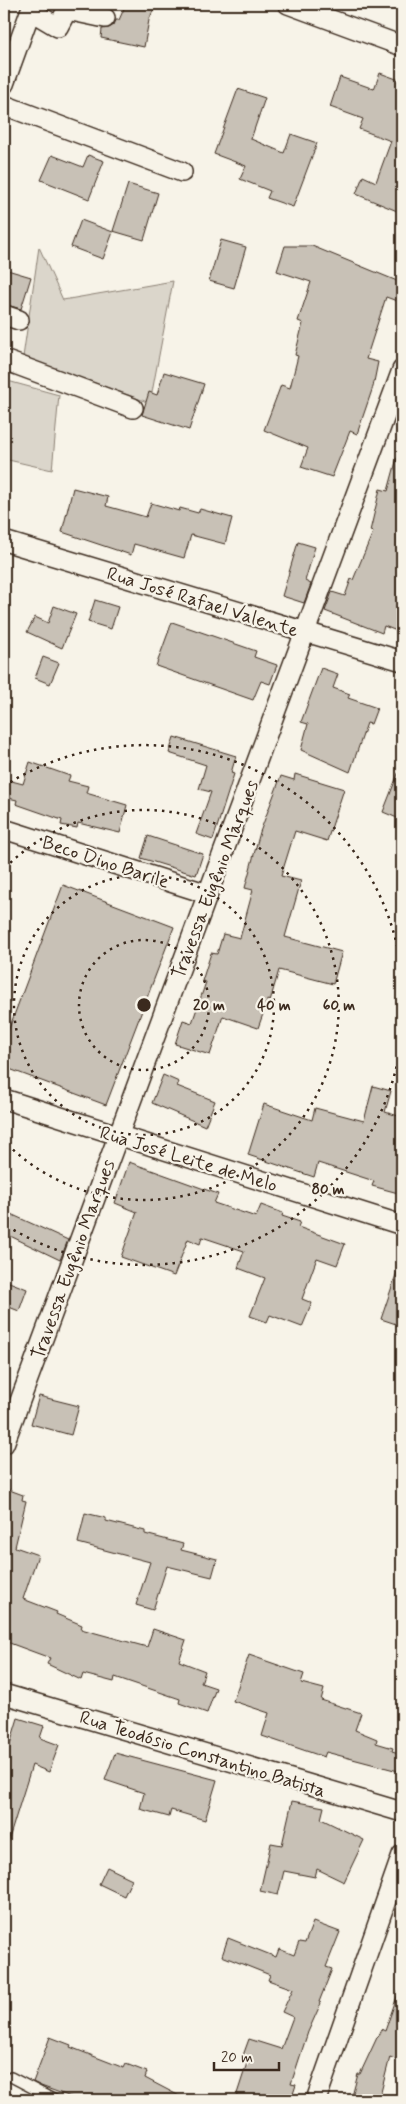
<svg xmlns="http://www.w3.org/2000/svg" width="406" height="2104" font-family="Mynerve,sans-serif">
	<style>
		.green { fill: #dbd6cb; stroke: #8b8074 }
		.building { fill: #c8c1b6; stroke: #3b2a1e }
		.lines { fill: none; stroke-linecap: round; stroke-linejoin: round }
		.service-casing { stroke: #3b2a1e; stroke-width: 12 }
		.minor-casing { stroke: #3b2a1e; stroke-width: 22 }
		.service { stroke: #f7f3e8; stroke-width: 9 }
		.minor { stroke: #f7f3e8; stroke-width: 19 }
		.ring { fill: none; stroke: #3b2a1e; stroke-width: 2.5; stroke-dasharray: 2.5 5 }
		.labels { text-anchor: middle; stroke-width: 4.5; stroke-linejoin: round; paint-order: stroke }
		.street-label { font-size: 19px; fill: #3b2a1e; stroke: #f7f3e8 }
		.centre { fill: #3b2a1e; stroke: #f7f3e8; stroke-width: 2.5 }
		.ring-label { font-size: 15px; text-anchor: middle; font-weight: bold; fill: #3b2a1e; stroke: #f7f3e8; stroke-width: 4.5; stroke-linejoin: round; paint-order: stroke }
	</style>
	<rect width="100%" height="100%" fill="#f7f3e8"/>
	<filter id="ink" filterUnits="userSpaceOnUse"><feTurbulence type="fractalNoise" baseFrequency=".02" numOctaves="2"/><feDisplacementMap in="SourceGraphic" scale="10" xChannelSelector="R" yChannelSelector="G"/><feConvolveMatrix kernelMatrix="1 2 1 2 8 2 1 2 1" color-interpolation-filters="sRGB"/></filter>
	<g filter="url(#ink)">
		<!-- green -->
		<path class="green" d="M39,247L63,300L173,281L150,403L23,357Z
			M4,380L59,395L52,470L4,459Z"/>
		<!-- building -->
		<path class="building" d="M126,4H156L149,20L144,47L101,38L102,29L109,28L114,25L116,20H119Z
			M380,73L402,81V213L356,194L363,176L376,182L391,141L359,129L363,119L330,107L340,77L374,89Z
			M238,89L265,98L251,139L284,153L291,134L317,143L293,207L267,198L270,191L240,179L246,166L214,154Z
			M52,155L83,167L88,155L104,161L89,199L41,180Z
			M128,184L158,193L144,240L113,231Z
			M81,220L113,232L103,259L71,247Z
			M221,240L246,247L234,288L209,281Z
			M285,246H312L402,283V289L397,301L386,297L366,359L378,362L373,387L357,434L350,431L332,477L301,467L308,448L264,430L281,385L290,388L298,356L295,355L303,323L298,321L311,282L277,271Z
			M4,269L31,277L21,309L4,304Z
			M164,372L204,384L189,430L142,415L149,392L157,395Z
			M397,458L402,459V633L384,626L382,633L325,611L332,592L345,596L351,579L353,580L373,532L370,531L380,489L388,491Z
			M73,488L108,497L106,506L146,517L151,503L179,511L180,508L198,513L200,509L232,518L225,544L191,535L184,558L134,544L131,555L62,532Z
			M298,542L315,547L305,581L311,584L304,603L282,596Z
			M95,600L118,607L111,629L88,622Z
			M54,606L76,614L62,648L27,632L35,617L48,623Z
			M172,622L256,651L254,657L277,665L270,684L261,681L253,700L156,666Z
			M43,657L59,663L50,684L35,678Z
			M321,668L338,674L333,688L350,694L348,698L377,708L371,724L367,723L350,772L301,750L308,724L301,722Z
			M174,737L236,756L231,773L234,774L213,840L196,834L211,792L199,789L206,765L169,753Z
			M30,762L70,776L68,781L88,786L86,793L127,805L120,833L78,823L77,828L61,825L62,820L16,804L17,800L4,797V779L23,784Z
			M401,766H402V820L383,812Z
			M295,774L344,789L327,841L295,831L281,876L301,881L285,937L342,952L333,984L279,970L270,1001L268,1000L258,1028L223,1016L210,1055L175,1044L183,1020L192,1023L206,982L202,981L211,953L217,954L223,934L240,938L253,890L245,888L260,832L281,776L294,780Z
			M148,836L203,854L196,875L141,858Z
			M63,885L174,927L106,1105L4,1067V1042Z
			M163,1075L179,1082L177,1086L215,1101L205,1126L152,1103Z
			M373,1086L391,1091L385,1112L402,1117V1194L372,1186L374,1181L318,1163L314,1177L248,1155L264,1104L312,1120L315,1108L364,1121Z
			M129,1162L218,1194L214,1203L256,1217L261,1205L283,1213L282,1216L300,1222L298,1227L345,1244L337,1265L317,1258L302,1299L312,1303L302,1327L270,1315L267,1322L250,1316L265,1278L238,1268L244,1251L202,1237L200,1244L188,1239L174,1276L121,1257L137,1212L115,1203Z
			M4,1211L68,1240L60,1260L4,1233Z
			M399,1266H402V1326L381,1319Z
			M4,1280L27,1289L19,1311L4,1305Z
			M39,1396L79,1406L71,1435L31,1424Z
			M4,1488L23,1495L22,1500L26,1501L15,1547L38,1555L23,1599L57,1612L56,1614L82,1625L81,1629L147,1647L153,1629L186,1640L179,1661L205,1671L201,1683L216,1688L207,1713L179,1703L180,1699L115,1677L114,1682L83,1674L81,1680L47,1664L50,1658L4,1641Z
			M85,1513L106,1518V1521L145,1531V1534L183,1544L181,1550L217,1559L212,1577L167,1566L153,1610L136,1605L150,1562L78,1543Z
			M249,1655L304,1674L301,1683L324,1689L321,1700L361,1713L355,1730L377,1739L376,1743L393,1748L392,1751L402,1754V1772L326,1752L324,1757L262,1736L269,1713L233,1701Z
			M18,1718L44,1726L40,1738L59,1745L49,1772L32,1765L8,1842H4V1764Z
			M115,1753L217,1780L205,1820L171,1810L169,1817L140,1809L144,1793L105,1780Z
			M292,1801L324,1807L321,1819L364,1840L344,1882L317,1869L315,1877L284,1871L278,1895L260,1891L271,1843L282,1845Z
			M107,1867L132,1879L124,1896L99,1884Z
			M313,1922L340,1932L326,1967L332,1969L319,2002L321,2003L308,2032L291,2084L296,2085L291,2100H235L247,2063L241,2061L249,2039L281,2049L293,2017L282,2012L293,1989L268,1980L270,1975L222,1956L228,1938L276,1957L279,1949L294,1955L299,1942L305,1943Z
			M400,1988L402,1989V2062L390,2057L379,2100H351L358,2074H360L381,2029L385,2031Z
			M50,2037L71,2045L70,2047L124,2068L126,2064L147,2072L145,2078L187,2100H79L41,2086L33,2082Z"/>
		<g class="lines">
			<!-- service casing -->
			<g class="service-casing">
				<path id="service" d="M11,2077L55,2100"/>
			</g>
			<!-- minor casing -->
			<g class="minor-casing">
				<path id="minor" d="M288,4L402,46
					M31,11L58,27L67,10L105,18
					M4,84L33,4
					M4,105L182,172
					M4,315L19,320
					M4,360L133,408
					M4,541L402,661
					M4,829L208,894
					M4,1099L402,1225
					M4,1444L402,370
					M4,1694L402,1812
					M316,2100L402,1855"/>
			</g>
			<!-- service -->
			<use href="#service" class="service"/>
			<!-- minor -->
			<use href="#minor" class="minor"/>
		</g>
	</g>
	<!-- distance rings -->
	<g class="ring">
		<circle cx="144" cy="1005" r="65"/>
		<circle cx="144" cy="1005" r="130"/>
		<path d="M5 868A195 195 0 1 1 5 1142"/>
		<path d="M402 1037A260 260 0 0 1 4 1224M4 786A260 260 0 0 1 402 973"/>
	</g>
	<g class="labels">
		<!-- street labels -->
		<g class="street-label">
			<text transform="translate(203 601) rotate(17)" y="7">Rua José Rafael Valente</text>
			<text transform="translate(106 861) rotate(18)" y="7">Beco Dino Barile</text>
			<text transform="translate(214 879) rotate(-69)" y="7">Travessa Eugênio Marques</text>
			<text transform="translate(189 1158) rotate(17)" y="7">Rua José Leite de Melo</text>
			<text transform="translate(72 1259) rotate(-70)" y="7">Travessa Eugênio Marques</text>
			<text transform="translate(203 1753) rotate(17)" y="7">Rua Teodósio Constantino Batista</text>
		</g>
	</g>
	<circle cx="144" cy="1005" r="8" class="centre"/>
	<g class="ring-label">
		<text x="209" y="1010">20 m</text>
		<text x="274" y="1010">40 m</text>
		<text x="339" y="1010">60 m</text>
		<text x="328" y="1194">80 m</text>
	</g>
	<!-- margin -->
	<rect width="406" height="2104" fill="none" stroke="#f7f3e8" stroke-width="20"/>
	<rect x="10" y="10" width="386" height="2084" fill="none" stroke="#3b2a1e" stroke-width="2" filter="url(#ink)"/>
	<!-- scale -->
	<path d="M214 2062v8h65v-8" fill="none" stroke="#3b2a1e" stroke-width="2.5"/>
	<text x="221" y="2062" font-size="15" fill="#3b2a1e" stroke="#f7f3e8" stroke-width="4" paint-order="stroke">20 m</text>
</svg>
